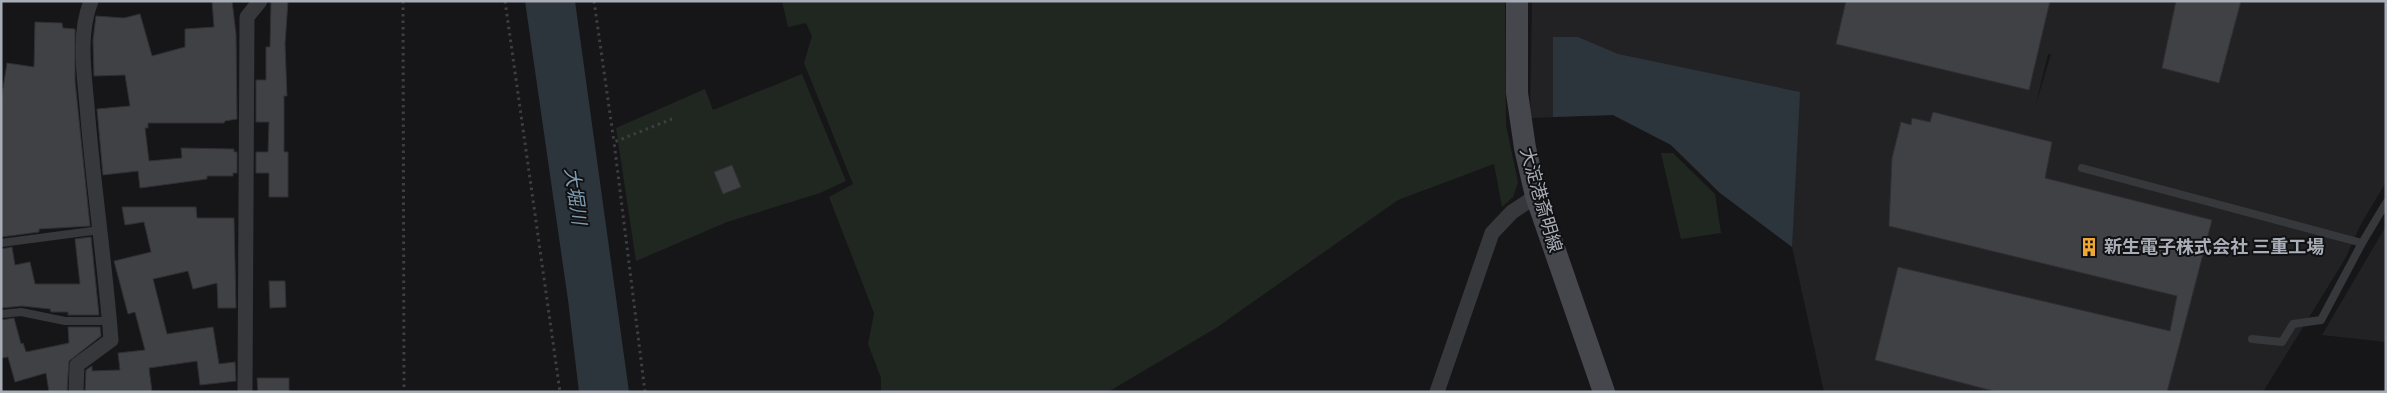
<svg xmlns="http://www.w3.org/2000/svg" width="2387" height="393" font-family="Inter,'Noto Sans JP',sans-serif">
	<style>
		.built { fill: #222225; fill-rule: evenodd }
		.green { fill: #202720 }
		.water { fill: #2c353b }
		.building { fill: #404145; stroke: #303034 }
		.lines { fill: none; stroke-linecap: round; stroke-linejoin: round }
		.path { stroke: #3d3f43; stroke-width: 3; stroke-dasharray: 2.5 4; stroke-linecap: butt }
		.service { stroke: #37383c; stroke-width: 8 }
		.minor { stroke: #37383c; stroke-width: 15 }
		.secondary { stroke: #45474c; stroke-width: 22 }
		.labels { text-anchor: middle; stroke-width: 4; stroke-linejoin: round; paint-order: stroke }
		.street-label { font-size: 18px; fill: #a8adb7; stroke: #111113 }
		.poi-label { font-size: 18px; font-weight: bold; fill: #a8adb7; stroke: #111113; text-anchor: start }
		.water-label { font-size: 19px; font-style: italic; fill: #7f9db2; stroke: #111113 }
	</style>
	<rect width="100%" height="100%" fill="#161618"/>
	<!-- built -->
	<path class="built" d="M1532,1H2386V182L2361,224L2345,259L2263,392H1824L1792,247L1720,193L1671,145L1613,115L1530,118ZM2048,54H2051L2036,104Z
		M2386,226V342L2322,335Z"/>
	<!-- green -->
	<path class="green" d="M782,1H1505L1506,125L1518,182L1513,197L1502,207L1494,164L1398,200L1216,328L1108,392H881V378L868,344L874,313L829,197L853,184L804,63L812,36L806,23L788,27Z
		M802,74L846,181L820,193L727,222L636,261L616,128L705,89L713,110Z
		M1661,153H1673L1715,194L1721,233L1681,239Z"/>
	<!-- water -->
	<path class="water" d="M525,1H575L629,392H579L568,300Z
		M1553,37H1578L1618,54L1800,92L1792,247L1720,193L1671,145L1613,115L1553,117Z"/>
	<!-- building -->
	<path class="building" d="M212,1H232L236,34L237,119L225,121L224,123H148V128H145L149,161L182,158L181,148L234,149V152H237V173H233V176H207V179L140,188L138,171L103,175L97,109L130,106L125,75L94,76L93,40L96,16L124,18L140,14L152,56L185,47V29L214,27Z
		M271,1H288L285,44L287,96H284V152H288V197H269V173H256V152H268L269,122H256V80H266V47H270Z
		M1846,1H2050L2029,90L1836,44Z
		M2176,1H2241L2219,83L2162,68Z
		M35,22L62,23L63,28L75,29V81L90,226L39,229V232L1,237V101L7,63L34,67Z
		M1933,112L2052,142L2045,178L2212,220L2167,392H1997L1875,360L1898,267L2170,331L2177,296L1889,226L1892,158L1901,122L1911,125L1912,118L1930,122Z
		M732,165L741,187L723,194L714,172Z
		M122,207H196L197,218H234L236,308H218L217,283L193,289L188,271L153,279L167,334L213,327L219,364L235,362L236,381L200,385L197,361L149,368L152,392H85L86,370L92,366V371L120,370L118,353L145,350L135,312L128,314L114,261L151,252L144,222L125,225Z
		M91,237L99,315H68V312H51L50,309L22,306L1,308V249L12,247L15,265L30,262L35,284H80L75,239Z
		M269,281H285L286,307L270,308Z
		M14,318L21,344L23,343L26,352L69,343L68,327H100L101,336L69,361L67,392H49L46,373L15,382L8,357L1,358V320Z
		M257,378H289V392H258Z"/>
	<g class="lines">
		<!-- path -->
		<path class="path" d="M403,1L404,392
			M505,1L560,392
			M594,1L614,142
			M645,392L614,142L672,119"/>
		<!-- service -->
		<path class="service" d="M2082,168L2362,243L2386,203
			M1,243L100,230
			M1,314L21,312L65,321H109
			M2252,339L2282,342L2293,324L2321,320L2362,243"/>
		<!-- minor -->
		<path class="minor" d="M76,392L77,365L111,340C105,262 93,184 87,106C84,72 78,34 91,1
			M245,392L247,17L260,1
			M1437,392L1492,233L1512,212L1536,196"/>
		<!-- secondary -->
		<path class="secondary" d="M1517,1V93L1525,148L1536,196L1604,392"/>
	</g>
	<!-- icons -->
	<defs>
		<g id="building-bare" transform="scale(1.5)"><path d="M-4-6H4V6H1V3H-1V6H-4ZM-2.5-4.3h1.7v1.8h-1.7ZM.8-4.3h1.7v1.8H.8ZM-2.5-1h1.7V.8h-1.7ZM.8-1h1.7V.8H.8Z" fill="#f0a735" stroke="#111113" stroke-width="2.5" paint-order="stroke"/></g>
	</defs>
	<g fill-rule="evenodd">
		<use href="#building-bare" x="2089" y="247"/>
	</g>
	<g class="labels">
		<!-- street labels -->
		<g class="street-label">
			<text transform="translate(1541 200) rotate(74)" y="6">大淀港斎明線</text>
		</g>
		<!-- poi labels -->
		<g class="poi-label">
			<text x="2104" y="253">新生電子株式会社 三重工場</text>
		</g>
		<!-- water labels -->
		<g class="water-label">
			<text transform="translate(576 196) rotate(82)" y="7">大堀川</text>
		</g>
	</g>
	<!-- border -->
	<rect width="2387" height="393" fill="none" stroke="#a8adb7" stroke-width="5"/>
</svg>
